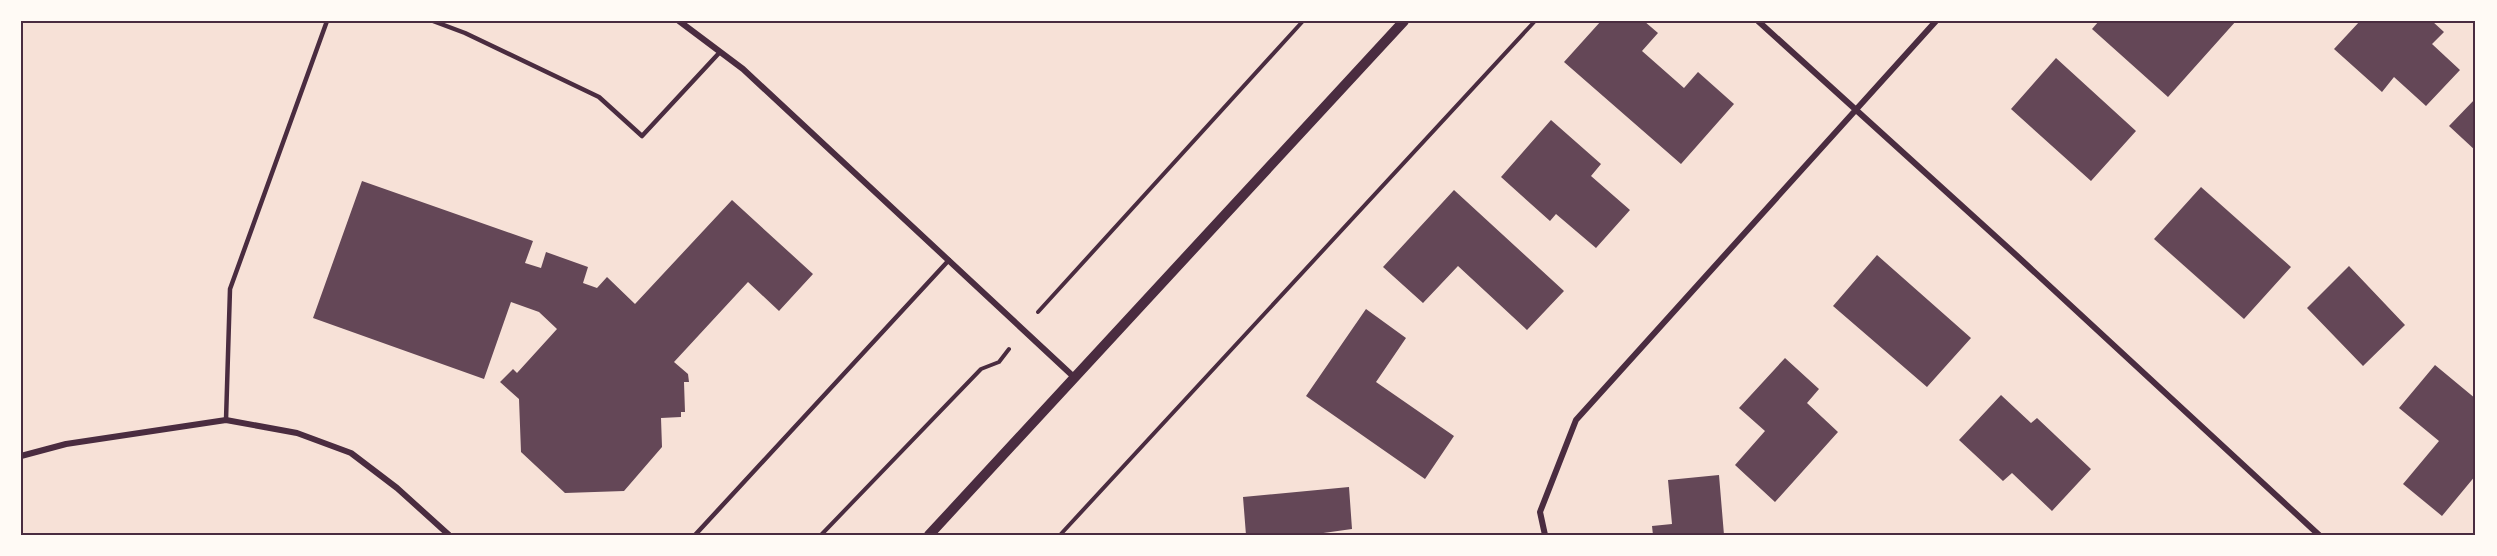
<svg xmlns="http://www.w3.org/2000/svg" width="2497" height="556" font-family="Ubuntu,sans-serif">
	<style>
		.building { fill: #644757 }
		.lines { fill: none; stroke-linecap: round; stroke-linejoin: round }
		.path { stroke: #4a2c40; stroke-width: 4 }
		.service { stroke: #4a2c40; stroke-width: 4.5 }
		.minor { stroke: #4a2c40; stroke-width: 6 }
		.tertiary { stroke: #4a2c40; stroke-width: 10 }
		.neatline { fill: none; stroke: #4a2c40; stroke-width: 2 }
	</style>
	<rect width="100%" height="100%" fill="#f7e1d7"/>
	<!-- building -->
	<path class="building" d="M1601,21H1644L1658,33L1642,51L1684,88L1698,72L1734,104L1681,164L1564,62Z
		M2099,21H2236L2168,97L2092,29Z
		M2360,21H2432L2444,32L2432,44L2460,70L2426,106L2394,77L2382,92L2334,49Z
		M2056,58L2136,131L2091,181L2011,109Z
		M2476,98V151L2449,126Z
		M1551,120L1601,164L1591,176L1630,210L1596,248L1556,214L1550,221L1501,177Z
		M362,181L533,241L525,263L541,268L546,252L588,267L583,283L597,288L607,277L635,304L732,200L813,274L779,311L748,282L674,362L688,374L689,382H684L685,412H681V417L661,418L662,447L624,491L565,493L521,452L519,399L500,382L513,369L517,373L557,329L539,312L511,302L484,379L313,318Z
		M2201,187L2291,267L2244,319L2154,239Z
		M1454,190L1564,291L1527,330L1458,266L1423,303L1383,267Z
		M1877,255L1971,338L1927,387L1833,306Z
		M2349,266L2405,325L2363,366L2307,308Z
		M1366,309L1406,338L1376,382L1454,436L1425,479L1306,396Z
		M1785,358L1819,389L1807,403L1838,432L1775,502L1735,465L1765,431L1739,408Z
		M2435,365L2476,399V475L2442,516L2403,484L2439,441L2399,408Z
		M2001,395L2031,423L2037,418L2091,469L2052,511L2012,473L2003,481L1959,440Z
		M1719,475L1724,535H1653L1652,526L1672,524L1668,480Z
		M1349,487L1352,529L1309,535H1246L1243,497Z"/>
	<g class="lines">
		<!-- path -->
		<path class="path" d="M1038,312L1303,21
			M821,535L981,369L999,362L1009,349
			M1060,535L1535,21"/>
		<!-- service -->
		<path class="service" d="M433,21L465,33L599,97L642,136L720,52
			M226,420L230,289L327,21
			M695,535L949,260"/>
		<!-- minor -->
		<path class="minor" d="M679,21L743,69L1075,378
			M1758,21L2016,255L2319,535
			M21,456L66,444L226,420L297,433L351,453L397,488L449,535
			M1545,535L1540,512L1576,420L1936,21"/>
		<!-- tertiary -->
		<path class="tertiary" d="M929,535L1404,21"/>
	</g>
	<!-- border -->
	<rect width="2497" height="556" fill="none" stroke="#fffaf5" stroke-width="45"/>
	<rect x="22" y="22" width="2452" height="512" class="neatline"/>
</svg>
